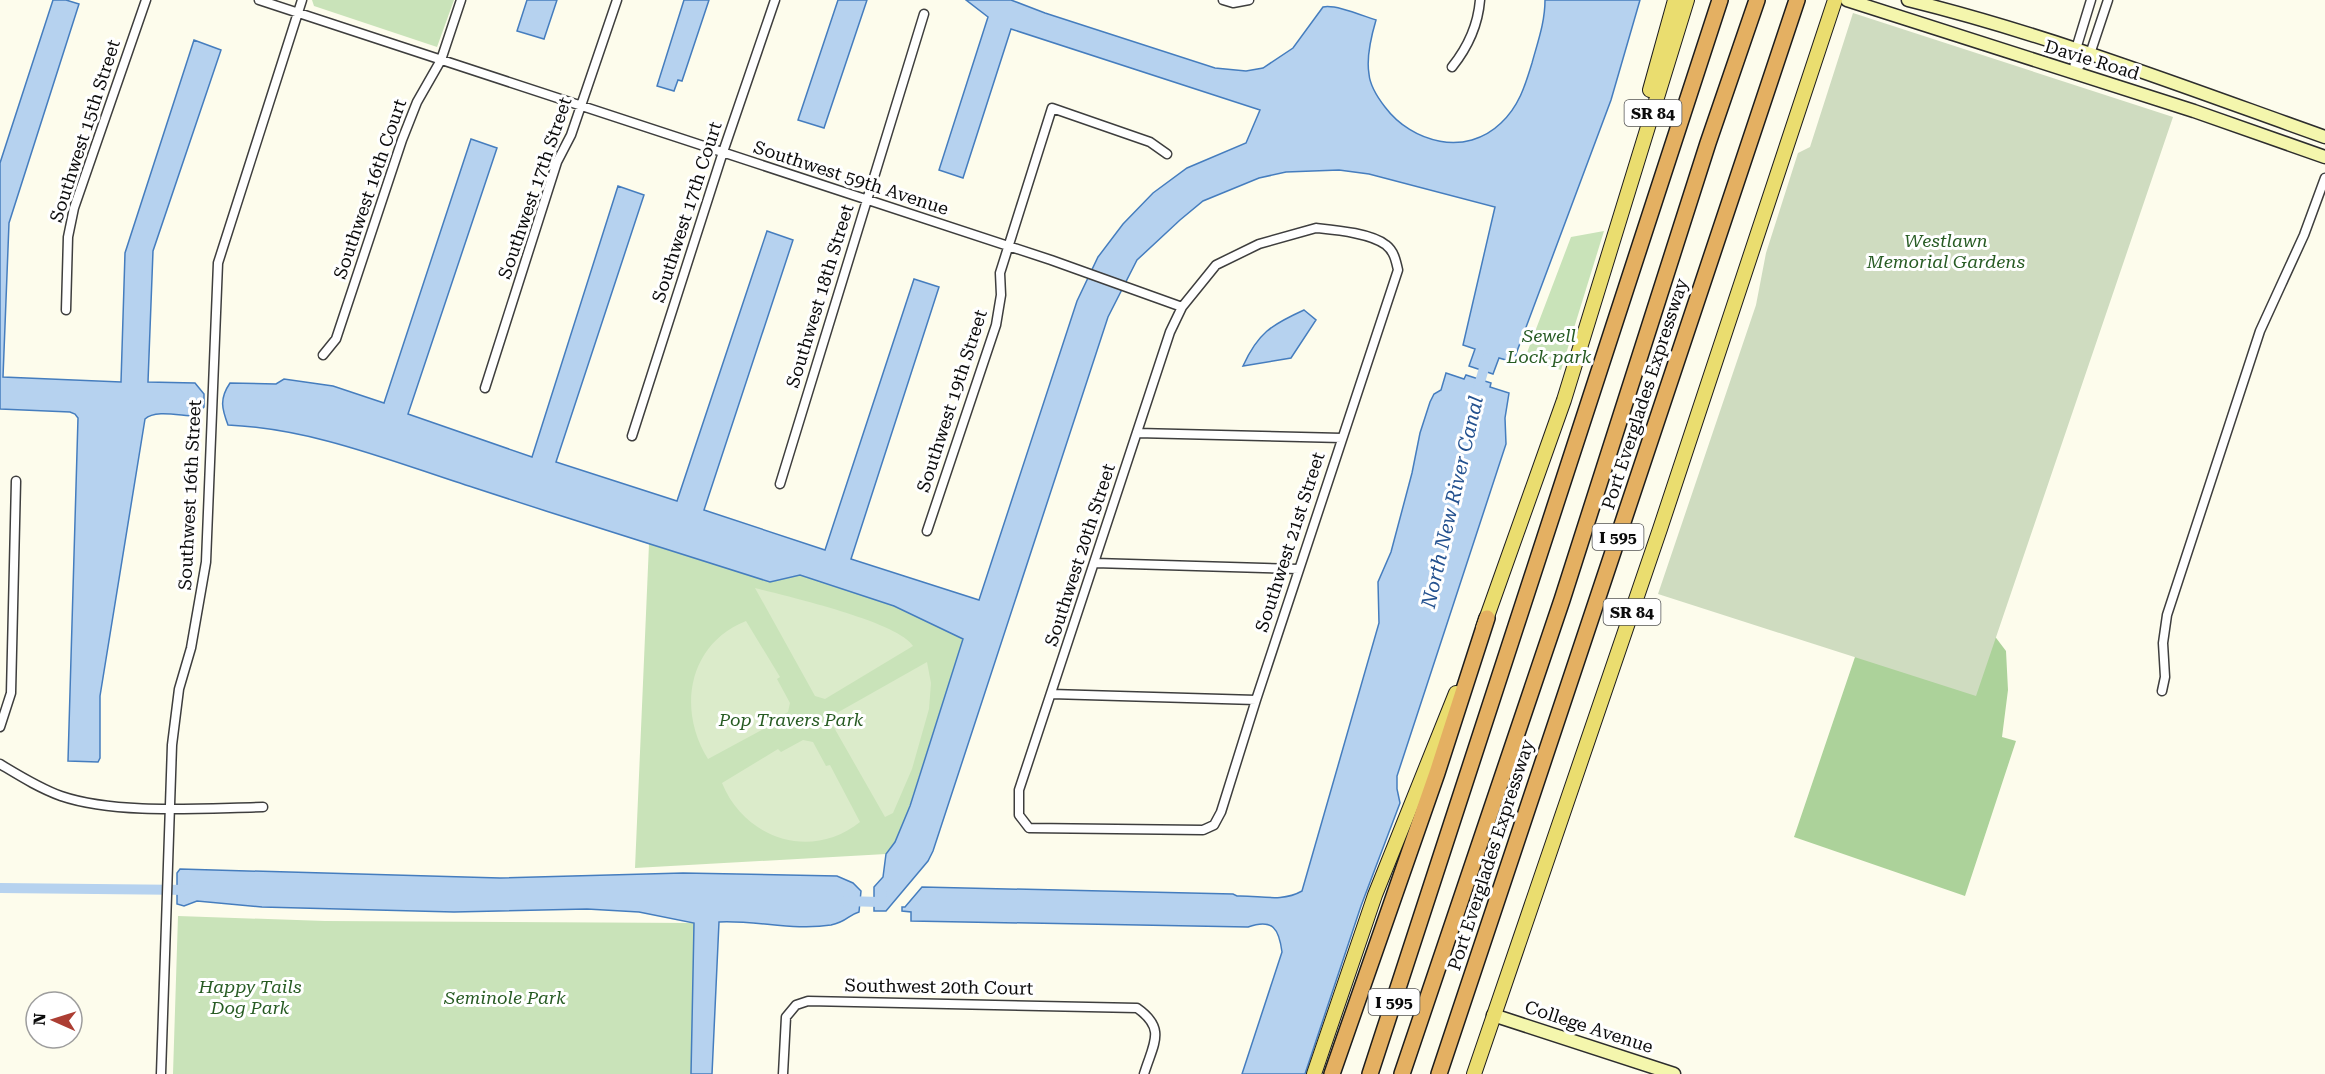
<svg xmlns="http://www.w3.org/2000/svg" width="2325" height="1074" font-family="'Roboto Serif',serif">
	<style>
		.green { fill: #c9e3b9 }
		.forest { fill: #acd29a }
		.cemetery { fill: #cfdcc0 }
		.pitch { fill: #dbebca }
		.water { fill: #b6d2ef; stroke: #457dbe; stroke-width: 1.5 }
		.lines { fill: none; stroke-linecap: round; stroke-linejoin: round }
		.canal { stroke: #b6d2ef; stroke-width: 10 }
		.street-casing { stroke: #3e3e3e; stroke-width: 11 }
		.secondary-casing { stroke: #2d2d2d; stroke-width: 15 }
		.primary-casing { stroke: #1c1c1c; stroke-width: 16 }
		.highway-casing { stroke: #1c1c1c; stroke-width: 18 }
		.street { stroke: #fff; stroke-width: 8 }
		.secondary { stroke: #f4f6ad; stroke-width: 12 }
		.primary { stroke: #eadd6f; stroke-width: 14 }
		.highway { stroke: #e4b062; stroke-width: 15 }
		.labels { text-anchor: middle; stroke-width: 6; stroke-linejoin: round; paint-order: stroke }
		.shield { fill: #fff; stroke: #545454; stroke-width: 1.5 }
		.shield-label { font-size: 16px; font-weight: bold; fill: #0b0b0b }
		.street-label { font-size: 18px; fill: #0b0b0b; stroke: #fff }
		.park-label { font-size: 18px; font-style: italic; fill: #275b23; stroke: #fff }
		.water-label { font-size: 20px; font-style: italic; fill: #23518f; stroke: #fff }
	</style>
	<rect width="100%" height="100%" fill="#fdfcec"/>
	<!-- green -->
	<path class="green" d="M312,0H454L437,47L314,6Z
		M1604,231L1561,370L1525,358L1571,237Z
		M649,544L770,582L800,575L894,606L963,639L909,808L895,842L886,854L635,868Z
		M178,916L325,921L695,923L691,1074H173Z"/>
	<!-- forest -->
	<path class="forest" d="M1981,618L2006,651L2008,690L2002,737L2016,741L1965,896L1794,837L1855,657Z"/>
	<!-- cemetery -->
	<path class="cemetery" d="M1853,13L2173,117L1976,696L1658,594L1756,305L1766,253L1798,153L1810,147Z"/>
	<!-- pitch -->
	<path class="pitch" d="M755,588C786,596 899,622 913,646L825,699L815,696Z
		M746,621L780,677L777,679L790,703L788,712L766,724L767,727L708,759C677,710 688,644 746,621Z
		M927,662L931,683L929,709L912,769L893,813L885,817L832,724L835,714Z
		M803,740L813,742L826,766L830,765L860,822C811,861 745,839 722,783L778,749L781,752Z"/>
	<!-- water -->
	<path class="water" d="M53,0H66L79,4L9,223L3,377L121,382L125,253L194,40L221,50L153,251L148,382L195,383L204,394V407L195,416C181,416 155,409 145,419L100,696V758L98,762L68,761L78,418L75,414L70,412L0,409V163Z
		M527,0H557L544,39L517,31Z
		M684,0H709L682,81L678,80L674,91L657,86Z
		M838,0H867L824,128L798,120Z
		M966,0H1011L1045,13L1215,68L1246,71L1263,68L1293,48L1323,7C1335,4 1363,16 1376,20C1371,37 1366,57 1369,74C1370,86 1378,98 1385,107C1412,143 1466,157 1501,123C1519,106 1525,86 1532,63C1538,41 1545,22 1545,0H1640L1611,100L1513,362L1499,358L1493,374L1469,366L1475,349L1463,345L1495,207L1369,174L1339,170L1286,172L1259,178L1203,201L1180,220L1137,260L1108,317L933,851L928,861L886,911H874V887L883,877L886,854L895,842L910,806L963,639L894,606L800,575L770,582C671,551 573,520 475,488C393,462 315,429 228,425C222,409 219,399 230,383L276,384L284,379L333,386L384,403L471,139L497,148L408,414L532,457L618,186L644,195L556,462L677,501L767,231L793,240L704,510L825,550L914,279L939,287L851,559L979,600L1077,301L1098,257L1123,224L1153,193L1187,168L1246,143L1260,110L1011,29L963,178L939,170L988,17Z
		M1304,310L1316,320L1291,358L1243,366C1258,333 1271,325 1304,310Z
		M1446,373L1464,379L1466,375L1491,383L1490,387L1509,393L1505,418L1506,444L1397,776V789L1400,803L1361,906L1305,1074H1242L1282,952C1279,929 1273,918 1248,927L911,921V912L902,911V907H905L922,887L1233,894L1237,896C1259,895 1281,903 1302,891L1379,623L1378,582L1391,552L1412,473L1420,433L1430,402L1434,394L1441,390Z
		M180,869L500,878L683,873L837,876L853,883L861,891L859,912C848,915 847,922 831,925C794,931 756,920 719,922L712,1074H691L694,923L639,912L587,909L454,912L262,907L197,901L184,906L177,904V873Z"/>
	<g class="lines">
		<!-- canal -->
		<path class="canal" d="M1477,392L1487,358
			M0,888L192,890
			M846,901L879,902L882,894"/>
		<!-- street casing -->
		<g class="street-casing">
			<path id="street" d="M259,0L1051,260L1182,307
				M1223,0L1233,3L1249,0
				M1452,67C1468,47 1478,25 1480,0
				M2074,72L2090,54L2108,0
				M2074,72L2076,49L2091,0
				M1316,228C1335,230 1371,233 1386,245C1394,251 1396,261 1398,270L1256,700L1221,812L1214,825L1203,830L1029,828L1019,815V790L1170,332L1182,307L1216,265L1259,244Z
				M66,310L68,237L74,208L146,0
				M323,355L336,339L402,140L417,102L441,60L461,0
				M485,388L557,162L571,135L617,0
				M1137,433L1342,438
				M632,436L723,152L775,0
				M780,484L924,14
				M927,531L996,325L1001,295L1000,273L1052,108L1150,142L1167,154
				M1095,563L1299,569
				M2162,691L2165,677L2163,643L2167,615L2260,331L2304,235L2325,178
				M1051,694L1256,700
				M0,727L11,693L16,481
				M0,764C20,776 39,788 61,796C117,815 203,808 263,807
				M161,1074L172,745L179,689L191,648L206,562L218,263L302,0
				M783,1074L786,1017L796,1005L808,1001L1137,1008C1167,1029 1153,1044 1144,1074"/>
		</g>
		<!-- secondary casing -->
		<g class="secondary-casing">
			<path id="secondary" d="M1847,0L2194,111L2325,157
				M1908,0C2050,35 2187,88 2325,137
				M1493,1015L1674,1074"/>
		</g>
		<!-- primary casing -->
		<g class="primary-casing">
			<path id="primary" d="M1650,90L1675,0
				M1483,628L1564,400L1687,0
				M1314,1074L1375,895L1456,693
				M1474,1074L1660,529L1835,0"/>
		</g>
		<!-- highway casing -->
		<g class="highway-casing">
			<path id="highway" d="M1332,1074L1437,773L1487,618
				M1370,1074L1720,0
				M1402,1074L1562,600L1708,143L1757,0
				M1439,1074L1797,0"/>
		</g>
		<!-- street -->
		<use href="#street" class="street"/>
		<!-- secondary -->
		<use href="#secondary" class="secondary"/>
		<!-- primary -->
		<use href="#primary" class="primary"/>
		<!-- highway -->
		<use href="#highway" class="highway"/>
	</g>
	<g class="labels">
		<!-- shield labels -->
		<g class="shield">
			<rect x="1624.5" y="100" width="57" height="26" rx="4.5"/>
			<rect x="1592.5" y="524" width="51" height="26" rx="4.5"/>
			<rect x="1603.5" y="599" width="57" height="26" rx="4.5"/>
			<rect x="1368.5" y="989" width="51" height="26" rx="4.5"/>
		</g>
		<g class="shield-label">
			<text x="1653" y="119">SR 84</text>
			<text x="1618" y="543">I 595</text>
			<text x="1632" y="618">SR 84</text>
			<text x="1394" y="1008">I 595</text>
		</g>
		<!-- street labels -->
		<g class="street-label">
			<text transform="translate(2092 60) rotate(17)" y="6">Davie Road</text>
			<text transform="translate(85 131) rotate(-72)" y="6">Southwest 15th Street</text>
			<text transform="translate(851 178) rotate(18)" y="6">Southwest 59th Avenue</text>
			<text transform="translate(535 188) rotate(-71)" y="6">Southwest 17th Street</text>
			<text transform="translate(370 189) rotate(-71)" y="6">Southwest 16th Court</text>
			<text transform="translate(687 212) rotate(-72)" y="6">Southwest 17th Court</text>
			<text transform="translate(820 296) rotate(-73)" y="6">Southwest 18th Street</text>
			<text transform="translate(1645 394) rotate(-72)" y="6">Port Everglades Expressway</text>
			<text transform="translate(952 401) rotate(-72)" y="6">Southwest 19th Street</text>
			<text transform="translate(190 495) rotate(-87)" y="6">Southwest 16th Street</text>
			<text transform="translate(1290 542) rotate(-72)" y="6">Southwest 21st Street</text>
			<text transform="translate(1080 555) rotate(-72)" y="6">Southwest 20th Street</text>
			<text transform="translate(1491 855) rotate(-72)" y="6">Port Everglades Expressway</text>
			<text transform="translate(939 987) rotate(1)" y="6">Southwest 20th Court</text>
			<text transform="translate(1589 1027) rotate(18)" y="6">College Avenue</text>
		</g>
		<!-- park labels -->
		<g class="park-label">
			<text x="1946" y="247">Westlawn<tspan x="1946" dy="21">Memorial Gardens</tspan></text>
			<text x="1549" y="342">Sewell<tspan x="1549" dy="21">Lock park</tspan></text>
			<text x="791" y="726">Pop Travers Park</text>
			<text x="250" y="993">Happy Tails<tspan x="250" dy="21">Dog Park</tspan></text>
			<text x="505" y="1004">Seminole Park</text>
		</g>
		<!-- water labels -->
		<g class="water-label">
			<text transform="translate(1452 502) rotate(-77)" y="7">North New River Canal</text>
		</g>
	</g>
	<!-- north arrow -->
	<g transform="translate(54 1020) rotate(273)"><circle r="28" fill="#ffffff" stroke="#9d9d9d" stroke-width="1.5"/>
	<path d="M0-4.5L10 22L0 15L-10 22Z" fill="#ac3e33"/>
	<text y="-9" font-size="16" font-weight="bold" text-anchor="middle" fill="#0b0b0b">N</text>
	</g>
</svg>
